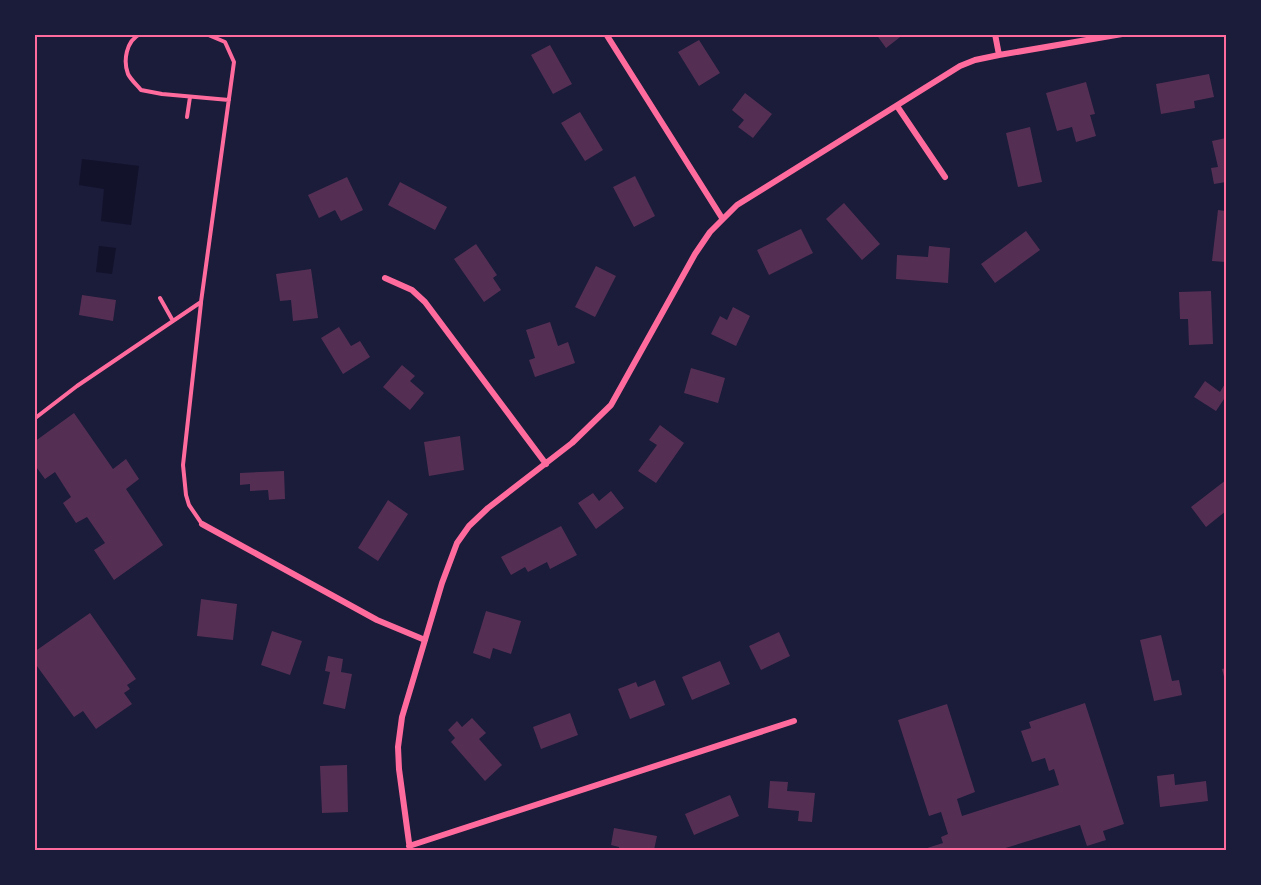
<svg xmlns="http://www.w3.org/2000/svg" width="1261" height="885" font-family="'DejaVu Sans',sans-serif">
	<style>
		.water { fill: #12122b }
		.building { fill: #542f53 }
		.lines { fill: none; stroke-linecap: round; stroke-linejoin: round }
		.service { stroke: #ff6b9d; stroke-width: 4 }
		.minor { stroke: #ff6b9d; stroke-width: 6 }
		.neatline { fill: none; stroke: #ff6b9d; stroke-width: 2 }
	</style>
	<rect width="100%" height="100%" fill="#1b1b3a"/>
	<!-- water -->
	<path class="water" d="M82,159L139,166L131,225L101,221L104,189L79,185Z
		M99,246L116,248L112,274L96,272Z"/>
	<!-- building -->
	<path class="building" d="M876,34H904L886,48Z
		M699,40L720,73L699,86L678,52Z
		M550,45L572,84L553,94L531,55Z
		M1209,74L1214,97L1194,101L1195,108L1161,114L1156,84Z
		M1086,82L1095,114L1090,115L1096,136L1076,142L1072,127L1057,131L1046,93Z
		M745,93L772,114L753,138L738,127L744,120L732,110Z
		M580,112L603,150L585,161L561,123Z
		M1030,127L1042,182L1018,187L1006,133Z
		M1226,138V182L1214,184L1211,168L1218,167L1212,141Z
		M635,176L655,216L634,227L613,187Z
		M347,177L363,210L341,221L335,210L319,218L308,195Z
		M400,182L447,207L435,230L388,205Z
		M844,203L880,244L862,260L826,219Z
		M1218,210L1226,211V262L1212,261Z
		M801,229L813,253L769,275L757,250Z
		M1026,231L1040,250L995,283L981,264Z
		M476,244L497,275L493,278L501,290L484,302L454,259Z
		M929,246L950,248L948,283L896,279L897,255L928,257Z
		M596,266L616,276L595,317L575,307Z
		M311,269L318,318L293,321L291,300L280,301L276,274Z
		M1211,291L1213,344L1189,345L1188,319H1180L1179,292Z
		M82,295L116,300L113,321L79,315Z
		M733,307L750,316L736,346L711,334L720,316L727,320Z
		M550,322L558,346L568,342L575,363L535,377L529,360L535,358L526,330Z
		M339,327L351,346L360,341L370,357L343,374L321,338Z
		M402,365L415,376L410,381L424,393L410,410L383,387Z
		M691,368L725,378L718,403L684,393Z
		M1205,381L1220,392L1226,382V396L1216,411L1194,397Z
		M74,413L113,469L126,459L139,479L126,489L163,545L114,580L94,550L105,543L87,517L76,523L63,503L71,497L55,472L45,479L34,464V442Z
		M660,425L684,443L656,483L638,471L657,445L649,440Z
		M460,436L464,470L429,476L424,442Z
		M284,471L285,499L269,500L268,490L250,491V484L240,485V473Z
		M1226,480V511L1206,527L1191,507Z
		M611,491L624,508L596,529L578,503L593,493L599,501Z
		M388,500L408,514L378,561L358,548Z
		M561,526L577,555L550,569L547,562L528,572L525,567L511,575L501,557Z
		M201,599L237,604L233,640L197,636Z
		M486,611L521,621L511,654L493,648L490,659L473,653Z
		M90,613L136,679L127,685L130,689L124,693L132,704L96,729L83,711L74,717L34,662V652Z
		M272,631L302,641L290,675L261,665Z
		M779,632L790,656L761,670L749,646Z
		M1161,635L1172,681L1179,680L1182,695L1154,701L1140,640Z
		M328,656L343,659L341,672L352,674L345,709L323,704L330,672L325,671Z
		M720,661L730,684L692,700L682,677Z
		M1226,668V684L1222,669Z
		M655,680L665,705L630,719L618,689L636,682L638,687Z
		M1085,703L1124,824L1103,831L1106,840L1087,846L1080,825L999,850H921L943,843L941,837L948,834L941,812L929,816L898,720L947,704L975,792L957,799L962,816L1059,785L1054,769L1049,771L1045,758L1032,762L1021,731L1031,728L1029,722Z
		M570,713L578,735L541,749L533,727Z
		M472,718L486,733L479,739L502,765L485,781L451,742L455,738L448,730L457,721L462,727Z
		M347,765L348,812L322,813L320,766Z
		M1174,774L1175,785L1206,781L1208,801L1160,807L1157,776Z
		M770,781L788,782L787,791L815,793L812,822L798,821L799,811L768,808Z
		M730,795L739,816L694,835L685,814Z
		M614,828L657,836L654,850H619V847L611,845Z"/>
	<g class="lines">
		<!-- service -->
		<path class="service" d="M140,34C126,41 123,61 128,74C131,80 137,85 141,90L162,94L229,100
			M187,117L190,97
			M160,298L173,321
			M201,303L183,465L186,495L189,505L202,524
			M34,419L77,386L201,302L234,62L225,42L206,34"/>
		<!-- minor -->
		<path class="minor" d="M606,34L722,218
			M995,34L999,55
			M897,106L945,177
			M385,278L412,290L425,302L546,464
			M202,524L377,620L425,640
			M409,846L794,721
			M410,850L399,769L398,747L402,717L442,583L457,543L469,526L488,508L572,443L611,405L695,254L710,232L737,205L960,66L975,60L999,55L1122,34"/>
	</g>
	<!-- border -->
	<rect width="1261" height="885" fill="none" stroke="#1b1b3a" stroke-width="72"/>
	<rect x="36" y="36" width="1189" height="813" class="neatline"/>
</svg>
